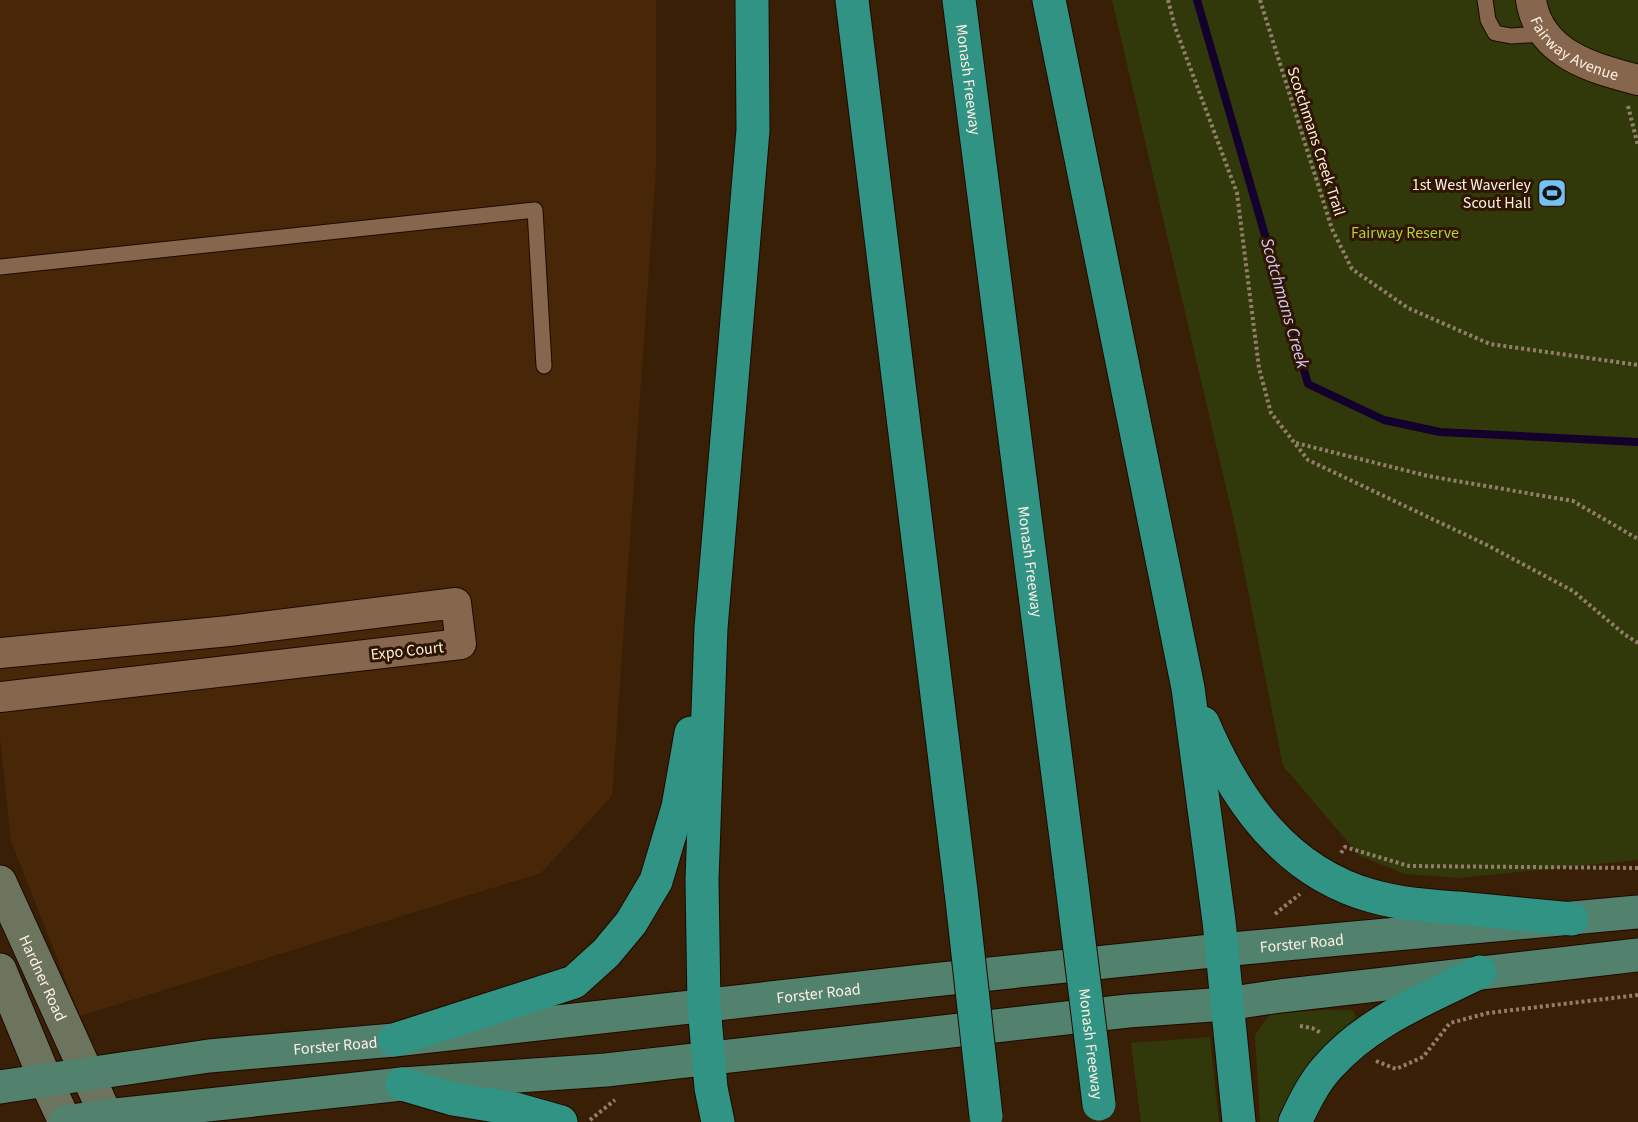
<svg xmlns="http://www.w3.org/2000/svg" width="1638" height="1122" font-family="'Source Sans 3',sans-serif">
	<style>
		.built { fill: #482708 }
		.green { fill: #31390b }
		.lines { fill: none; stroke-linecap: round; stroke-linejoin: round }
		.stream { stroke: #14002c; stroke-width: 8 }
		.lane-casing { stroke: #1d0a00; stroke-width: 17 }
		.street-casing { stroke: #1d0a00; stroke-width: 32 }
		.secondary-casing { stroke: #1d0a00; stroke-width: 35 }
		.primary-casing { stroke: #1d0a00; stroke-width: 35 }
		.highway-casing { stroke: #1d0a00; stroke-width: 35 }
		.path { stroke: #937e6b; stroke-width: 4; stroke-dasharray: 3 3; stroke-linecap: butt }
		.lane { stroke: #86674e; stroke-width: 15 }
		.street { stroke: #86674e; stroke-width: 30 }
		.secondary { stroke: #6c745e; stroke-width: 33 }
		.primary { stroke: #52816e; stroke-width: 33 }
		.highway { stroke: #309383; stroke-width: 33 }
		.highway-bridge-casing { stroke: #1d0a00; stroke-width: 35; stroke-linecap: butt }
		.highway-bridge { stroke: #309383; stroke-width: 33 }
		.labels { text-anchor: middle; stroke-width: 6; stroke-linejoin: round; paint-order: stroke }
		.street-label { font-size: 16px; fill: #feefe4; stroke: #2f1600 }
		.poi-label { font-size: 16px; fill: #feefe4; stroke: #2f1600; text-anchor: end }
		.park-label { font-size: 16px; fill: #b4d033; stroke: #2f1600 }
		.water-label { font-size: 18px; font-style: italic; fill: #d6c6f8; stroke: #2f1600 }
	</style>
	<rect width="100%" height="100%" fill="#3a1f07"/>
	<!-- built -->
	<path class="built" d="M0,0H656V168L612,796L541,873L80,1016L11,841L0,738Z"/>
	<!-- green -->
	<path class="green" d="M1112,0H1638V860L1459,878L1405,874L1360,856L1283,766L1236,530Z
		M1322,1010H1353L1356,1018L1340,1034L1281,1122H1260L1255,1035L1270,1014Z
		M1210,1037L1219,1122H1141L1131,1043Z"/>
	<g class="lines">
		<!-- stream -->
		<path class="stream" d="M1197,0L1308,384L1384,420L1440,432L1638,442"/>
		<!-- lane casing -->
		<g class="lane-casing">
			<path id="lane" d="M1485,0L1488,20L1495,33L1511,36L1543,34
				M0,267L535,210L544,366"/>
		</g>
		<!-- street casing -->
		<g class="street-casing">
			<g id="street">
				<path id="s1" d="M1531,0C1539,54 1592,68 1638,80"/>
				<path d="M0,653L229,631L456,603L461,644L0,697"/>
			</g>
		</g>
		<!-- secondary casing -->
		<g class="secondary-casing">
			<g id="secondary">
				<path id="s2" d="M0,882L109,1122"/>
				<path d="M0,970L46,1081L65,1122"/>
			</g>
		</g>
		<!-- primary casing -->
		<g class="primary-casing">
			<g id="primary">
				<path id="s3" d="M0,1087L209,1056L394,1040L932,980L1221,950L1638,912"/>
				<path d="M65,1122L106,1116L402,1084L606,1070L1128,1011L1226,1004L1280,996L1638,955"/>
			</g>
		</g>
		<!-- highway casing -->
		<g class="highway-casing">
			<g id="highway">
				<path d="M852,0L961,891"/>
				<path id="s4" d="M959,0L1071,877"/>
				<path d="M1049,0L1188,688L1219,921L1239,1122"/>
				<path d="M1203,723C1236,801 1286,872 1372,896C1400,904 1430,906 1458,908C1496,912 1534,915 1572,919"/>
				<path d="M394,1040L574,982L606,953L631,923L656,881L678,807L691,733"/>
				<path d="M402,1084L453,1099L515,1109L561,1122"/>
				<path d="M718,1122L711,1088L704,1005L702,880L711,628L753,130L752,0"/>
				<path d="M1295,1122C1304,1103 1314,1082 1328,1067C1368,1021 1426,999 1480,972"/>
			</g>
		</g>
		<!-- path -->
		<path class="path" d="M1168,0L1175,27L1237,193L1259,368L1271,413L1308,460L1487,545L1573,591L1624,634L1638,643
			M1260,0L1332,229L1352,269L1408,308L1490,344L1638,365
			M1628,106L1638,146
			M1296,443L1428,476L1573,501L1638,539
			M1341,853L1345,847L1409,866L1638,868
			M1275,914L1300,894
			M1300,1026L1312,1028L1321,1033
			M1376,1061L1396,1069L1423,1057L1450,1023L1488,1013L1638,995
			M590,1120L615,1100"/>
		<!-- lane -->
		<use href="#lane" class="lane"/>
		<!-- street -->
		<use href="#street" class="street"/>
		<!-- secondary -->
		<use href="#secondary" class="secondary"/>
		<!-- primary -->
		<use href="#primary" class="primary"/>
		<!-- highway -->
		<use href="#highway" class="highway"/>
		<!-- highway-bridge casing -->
		<g class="highway-bridge-casing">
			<g id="highway-bridge">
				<path id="s5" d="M1071,877L1099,1104"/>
				<path d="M961,891L986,1116"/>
			</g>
		</g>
		<!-- highway-bridge -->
		<use href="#highway-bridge" class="highway-bridge"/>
	</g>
	<!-- icons -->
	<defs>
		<g id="stadium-square" transform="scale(1.5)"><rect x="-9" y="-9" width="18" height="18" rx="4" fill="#73c1f5" stroke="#2f1600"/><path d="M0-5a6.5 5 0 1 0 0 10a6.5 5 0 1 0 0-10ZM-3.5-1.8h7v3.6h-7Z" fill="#111"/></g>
	</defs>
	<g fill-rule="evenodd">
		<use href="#stadium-square" x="1552" y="193"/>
	</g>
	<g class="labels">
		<!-- street labels -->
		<g class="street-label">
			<text dy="6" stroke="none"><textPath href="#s1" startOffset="70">Fairway Avenue</textPath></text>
			<text dy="6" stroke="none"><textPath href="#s4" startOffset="80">Monash Freeway</textPath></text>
			<text transform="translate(1317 141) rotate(72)" y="6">Scotchmans Creek Trail</text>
			<text dy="6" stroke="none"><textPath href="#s4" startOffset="566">Monash Freeway</textPath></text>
			<text transform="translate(407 650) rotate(-6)" y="6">Expo Court</text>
			<text dy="6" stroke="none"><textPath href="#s3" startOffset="1310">Forster Road</textPath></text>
			<text dy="6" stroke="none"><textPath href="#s2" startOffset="105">Hardner Road</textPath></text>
			<text dy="6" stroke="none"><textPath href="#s3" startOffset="824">Forster Road</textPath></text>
			<text dy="6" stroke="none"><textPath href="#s5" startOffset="168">Monash Freeway</textPath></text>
			<text dy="6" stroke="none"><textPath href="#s3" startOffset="338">Forster Road</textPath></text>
		</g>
		<!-- poi labels -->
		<g class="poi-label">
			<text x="1531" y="190">1st West Waverley<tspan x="1531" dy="18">Scout Hall</tspan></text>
		</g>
		<!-- park labels -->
		<g class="park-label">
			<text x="1405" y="238">Fairway Reserve</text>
		</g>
		<!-- water labels -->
		<g class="water-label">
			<text transform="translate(1285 303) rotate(74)" y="6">Scotchmans Creek</text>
		</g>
	</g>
</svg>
